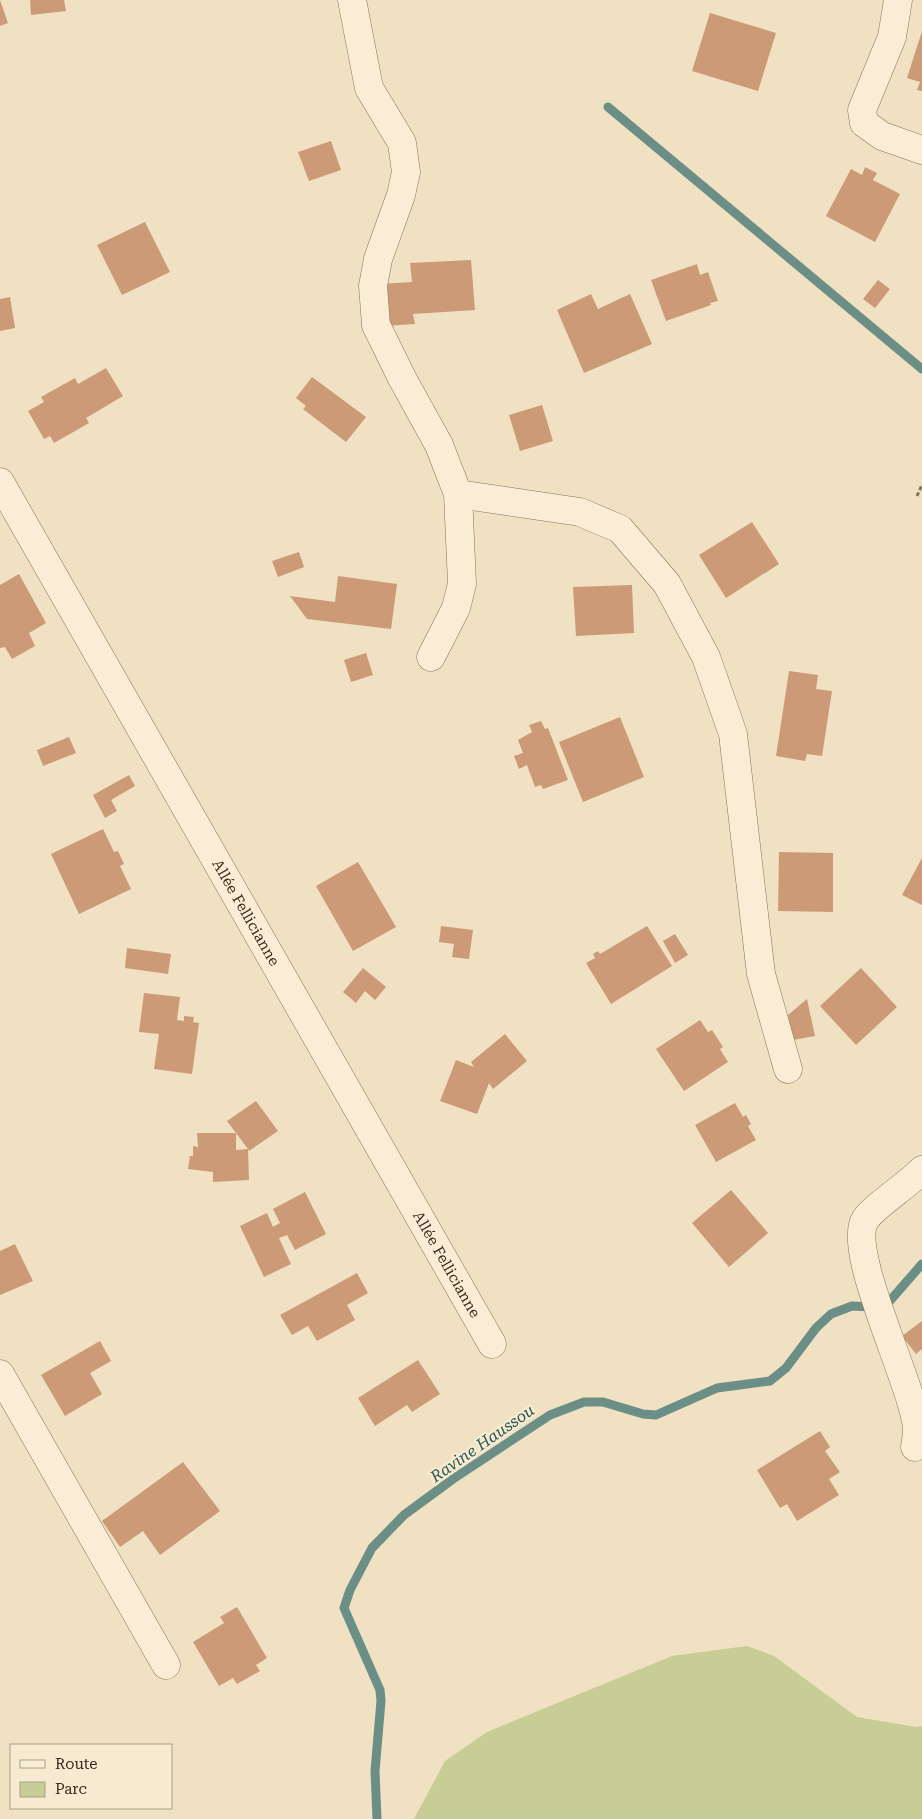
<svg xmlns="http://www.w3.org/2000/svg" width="922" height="1819" font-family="'Roboto Serif',serif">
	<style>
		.green { fill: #c7cd95 }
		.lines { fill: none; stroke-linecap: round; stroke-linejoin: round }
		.stream { stroke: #6b8f86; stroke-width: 9 }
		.building { fill: #cd9a77 }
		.minor-casing { stroke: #887259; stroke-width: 29 }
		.path { stroke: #887259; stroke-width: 3; stroke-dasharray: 4 2.5; stroke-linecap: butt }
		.minor { stroke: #f9eed5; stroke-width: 28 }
		.labels { text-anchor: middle; stroke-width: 5; stroke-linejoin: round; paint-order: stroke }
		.street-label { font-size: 15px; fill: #382a1d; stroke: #f6ebd1 }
		.water-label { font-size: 16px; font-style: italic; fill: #2c5855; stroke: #f6ebd1 }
	</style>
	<rect width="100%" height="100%" fill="#efe1c2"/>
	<!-- green -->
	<path class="green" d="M747,1646L774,1656L857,1717L916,1727L922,1726V1819H414L445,1761L487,1732L672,1656Z"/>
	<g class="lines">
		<!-- stream -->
		<path class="stream" d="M608,107L922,369
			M888,1303L922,1264
			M377,1819L375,1771L381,1701L380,1690L344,1608L350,1590L372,1548L404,1515L453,1479L550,1415L584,1402H603L643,1414L656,1415L717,1388L770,1381L786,1368L816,1328L831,1314L852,1306L872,1307"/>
	</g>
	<!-- building -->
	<path class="building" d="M0,0L8,23L0,26Z
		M30,0H64L66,11L31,15Z
		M710,13L776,33L758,91L692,71Z
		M922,31V91L917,90L920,82L907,78Z
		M331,141L341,170L309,181L298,152Z
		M865,167L877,173L873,180L900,194L875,242L826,216L851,169L862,175Z
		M145,222L170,272L122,295L97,245Z
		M471,260L475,310L413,314L415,324L383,326L380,284L412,282L410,263Z
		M697,264L700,275L708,272L718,301L710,303L711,305L666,321L651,280Z
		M878,280L890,289L875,308L863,299Z
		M591,294L598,309L630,294L652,344L584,373L557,310Z
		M10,297L15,328L0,331V299Z
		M106,368L123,396L86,418L89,423L54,443L50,436L44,439L28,411L44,402L41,397L75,378L78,384Z
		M312,377L366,417L346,442L303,409L306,406L296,398Z
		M542,405L553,441L520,451L509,415Z
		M752,522L779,564L726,598L699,555Z
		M299,552L304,567L278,577L272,561Z
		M19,574L46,623L29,633L35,646L12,659L5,647L0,648V585Z
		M338,576L397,584L391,629L307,619L290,596L335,602Z
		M632,585L634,633L576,636L573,587Z
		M366,653L373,675L351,682L344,660Z
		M789,671L818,675L816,689L832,691L822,756L807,754L805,761L776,756Z
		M620,717L644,777L583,802L559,742Z
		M541,721L545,729L548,728L568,780L543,789L541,785L535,787L527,765L519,769L514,756L523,753L518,740L532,732L529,725Z
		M69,737L76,753L43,766L37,750Z
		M129,775L135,786L111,800L117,811L105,818L93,795Z
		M103,829L114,852L118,851L124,864L120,866L131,889L79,914L51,854Z
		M779,852L833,853V912L778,911Z
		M922,858V905L902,895Z
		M358,862L396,927L353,951L316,886Z
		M441,926L473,930L469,959L452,957L454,944L439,942Z
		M647,926L672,966L611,1004L586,963L595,958L593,954L598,951L600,954Z
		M675,934L688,955L675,963L663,941Z
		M127,948L171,954L168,974L125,968Z
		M363,968L386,987L375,1000L365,991L356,1003L343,992Z
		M861,968L897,1007L856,1045L820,1006Z
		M144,993L180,997L177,1020L184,1021V1016L194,1017L193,1022L199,1023L192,1074L154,1069L159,1034L139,1032Z
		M807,999L815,1036L793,1040L788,1015Z
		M700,1020L708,1032L712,1030L723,1047L720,1049L728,1062L684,1091L656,1049Z
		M505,1034L527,1061L493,1089L489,1083L477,1114L440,1101L456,1060L474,1067L471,1062Z
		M256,1101L278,1131L249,1151L248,1149L249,1180L213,1182V1172L188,1169L190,1156H193V1146L198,1147L197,1133H236V1150L248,1149L227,1121Z
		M735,1103L743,1117L746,1115L751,1124L748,1126L756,1140L716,1162L695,1125Z
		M731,1190L768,1233L729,1267L692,1223Z
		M305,1192L326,1234L295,1250L287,1235L279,1238L291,1264L264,1277L240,1226L267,1213L273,1227L280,1223L273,1209Z
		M15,1244L33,1281L0,1295V1251Z
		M357,1273L368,1293L347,1305L355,1320L317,1341L308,1326L292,1335L280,1315Z
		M922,1321V1349L916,1354L902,1336Z
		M100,1341L111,1361L90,1373L102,1394L65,1416L41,1375Z
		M418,1360L440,1394L412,1412L407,1405L375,1426L358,1398Z
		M820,1431L830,1447L825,1451L840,1472L829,1479L839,1495L797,1521L787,1504L780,1508L757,1470Z
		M183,1462L220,1511L160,1555L143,1531L120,1547L102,1521Z
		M237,1607L267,1658L256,1665L260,1671L237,1684L233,1678L219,1686L193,1642L224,1623L220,1617Z"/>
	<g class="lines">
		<!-- minor casing -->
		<g class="minor-casing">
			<g id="minor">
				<path d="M352,0L369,88L402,143L406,172L401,195L378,259L373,286L376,325L402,378L439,445L458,494L462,584L456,608L431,657"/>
				<path d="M898,0L892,37L862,110L864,123L882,136L922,150"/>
				<path id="s1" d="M0,482L492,1344"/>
				<path d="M458,494L580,512L620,529L667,584L706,657L733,734L761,974L788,1069"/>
				<path d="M0,1374L166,1665"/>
				<path d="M915,1447C916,1441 917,1434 917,1428C913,1384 846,1252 865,1220C873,1207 909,1184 922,1170"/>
			</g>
		</g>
		<!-- path -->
		<path class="path" d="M917,496L922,485"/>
		<!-- minor -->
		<use href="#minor" class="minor"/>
	</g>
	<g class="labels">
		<!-- street labels -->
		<g class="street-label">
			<text dy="5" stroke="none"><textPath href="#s1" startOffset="496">Allée Fellicianne</textPath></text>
			<text dy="5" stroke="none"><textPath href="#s1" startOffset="901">Allée Fellicianne</textPath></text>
		</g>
		<!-- water labels -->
		<g class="water-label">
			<text transform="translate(482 1443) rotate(-35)" y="6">Ravine Haussou</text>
		</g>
	</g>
	<!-- legend -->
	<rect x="10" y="1744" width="162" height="65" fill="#f6ebd1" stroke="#aa9e89"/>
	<rect x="20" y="1760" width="25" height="8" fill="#f9eed5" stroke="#aa9e89"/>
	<text x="55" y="1769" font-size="15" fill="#382a1d">Route</text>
	<rect x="20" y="1782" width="25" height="15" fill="#c7cd95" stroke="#aa9e89"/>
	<text x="55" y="1794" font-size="15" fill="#382a1d">Parc</text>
</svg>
